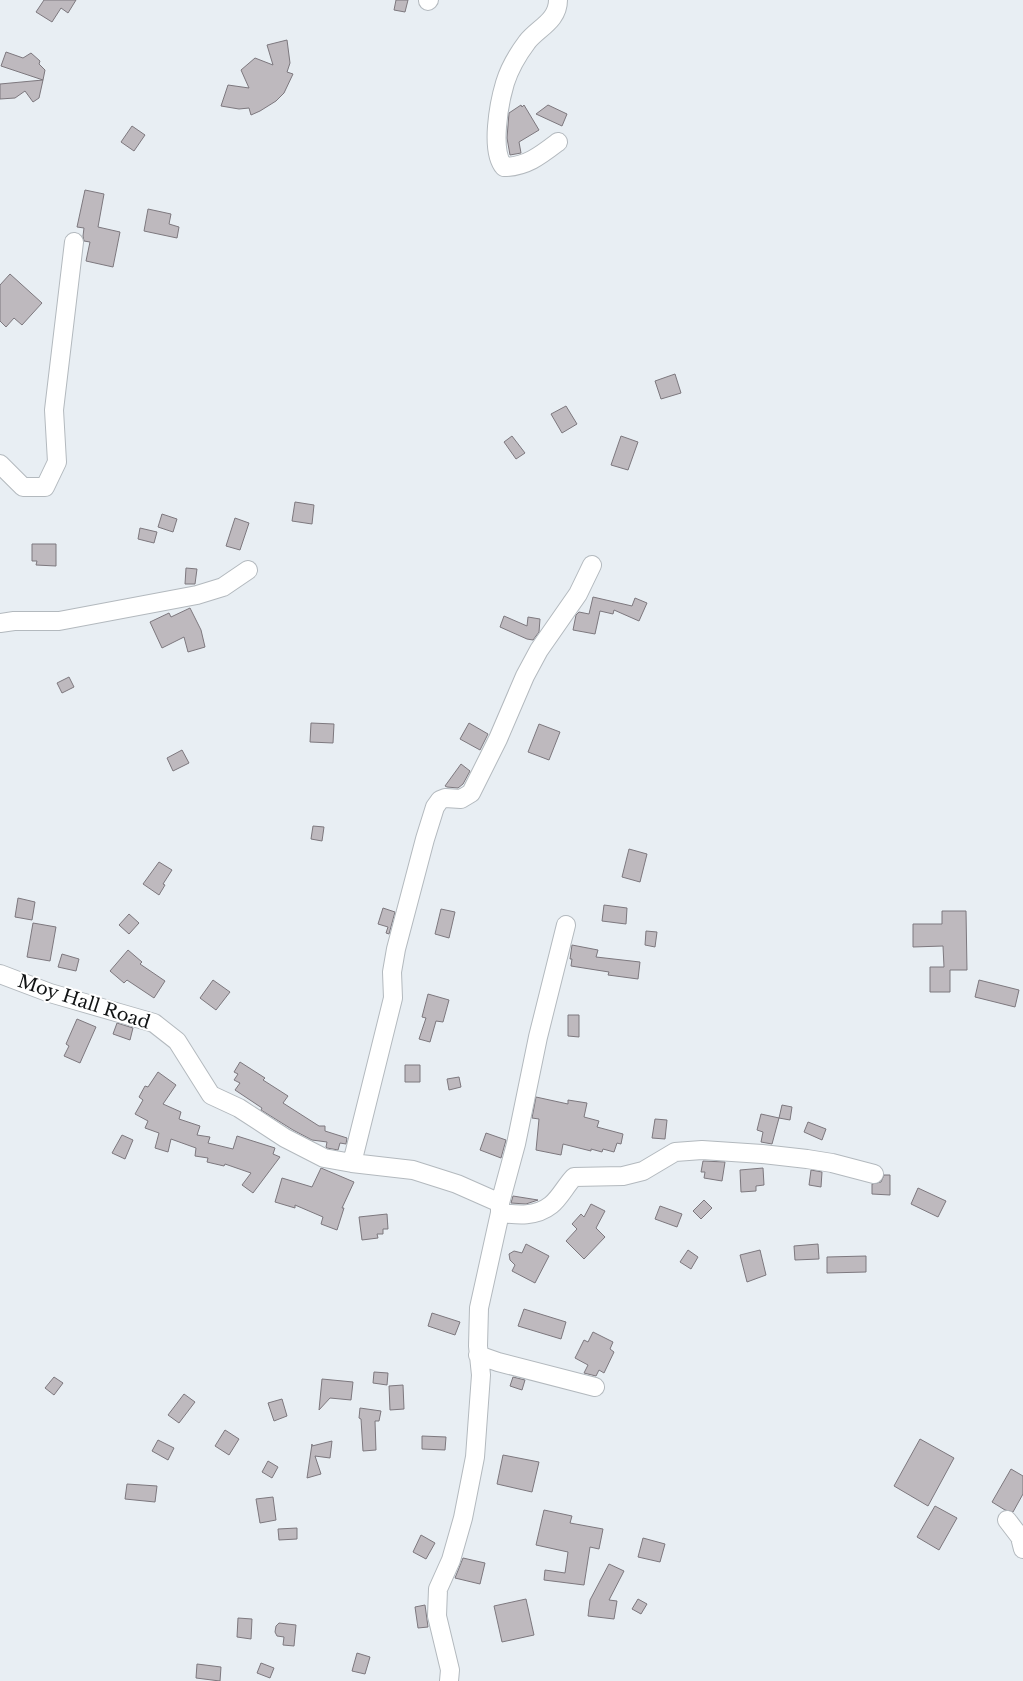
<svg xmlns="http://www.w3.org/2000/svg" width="1023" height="1681" font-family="'Libre Baskerville',serif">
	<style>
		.building { fill: #beb9be; stroke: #7d787e }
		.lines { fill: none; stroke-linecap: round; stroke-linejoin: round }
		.minor-casing { stroke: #b3b9be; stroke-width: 20 }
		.minor { stroke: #fff; stroke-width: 18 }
		.labels { text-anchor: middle; stroke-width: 4; stroke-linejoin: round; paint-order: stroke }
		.street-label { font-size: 18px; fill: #111314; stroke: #fff }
	</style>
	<rect width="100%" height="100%" fill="#e8eef3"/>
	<!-- building -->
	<path class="building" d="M44,0H76L68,13L61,8L52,22L36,12Z
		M396,0H408L405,12L394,10Z
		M287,40L290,63L287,72L293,74L284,93L276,101L260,111L251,115L249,108L239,109L221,106L228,85L249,88L241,70L255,58L273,65L267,45Z
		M6,52L23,58L31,53L40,61L39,64L45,70L43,80L1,66Z
		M43,80L39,98L33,102L25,91L15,98L0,99V84Z
		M521,105L522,107L524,105L539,130L519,142L521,153L510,155L507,138L509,113Z
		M548,105L567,114L562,126L536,114Z
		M132,126L145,135L134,151L121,142Z
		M85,190L104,194L98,227L120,232L113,267L86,261L90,242L84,241L83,236L84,228L77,227Z
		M148,209L171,214L169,224L179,227L177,238L144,231Z
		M10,274L42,303L22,325L14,318L6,327L0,321V285Z
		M675,374L681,393L661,399L655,381Z
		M566,406L577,424L562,433L551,414Z
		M512,436L525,453L516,459L504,442Z
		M621,436L638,442L628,470L611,465Z
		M295,502L314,505L312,524L292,521Z
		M162,514L177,519L173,532L158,527Z
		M235,518L249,523L240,550L226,546Z
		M140,528L157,532L154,543L138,539Z
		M32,544H56V566L36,565L37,561H32Z
		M186,568L197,569L195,584H185Z
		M593,597L632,606L635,598L647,603L639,621L614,610L613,614L600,611L595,634L573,630L576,615L579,612L589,614Z
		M190,608L201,630L205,647L188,652L184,637L162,648L150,622L169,613L171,617Z
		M504,616L527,626L528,617L540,619L539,632L533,640L527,639L500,627Z
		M69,677L74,687L62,693L57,683Z
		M311,723L334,724L333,743L310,742Z
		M469,723L488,734L480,750L460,739Z
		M539,724L560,732L549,760L528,752Z
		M182,750L189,763L173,771L167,758Z
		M461,764L470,771L463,784L458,788L447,787L445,786Z
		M313,826L324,827L322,841L311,839Z
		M629,849L647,854L640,882L622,877Z
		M159,862L172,870L163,884L165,885L159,895L143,884Z
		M18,898L35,902L32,920L15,917Z
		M604,905L627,908L626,924L602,921Z
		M383,908L395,912L389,934L386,933L388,927L378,924Z
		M441,909L455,912L449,938L435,934Z
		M942,911H966L967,970H950V992H930V967H944L943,946L913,947V924H942Z
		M129,914L139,923L129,934L119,925Z
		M33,923L56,927L50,961L27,957Z
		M646,931L657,932L655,947L645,945Z
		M572,945L598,950L596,957L640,962L638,979L608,975L609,972L571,966L572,959H570Z
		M128,950L142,962L140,964L165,981L154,998L127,980L124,983L110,971Z
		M62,954L79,959L76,971L58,967Z
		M213,980L230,992L216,1010L200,998Z
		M979,980L1019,990L1015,1007L975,997Z
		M428,994L449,1000L443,1022L436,1021L430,1042L419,1039L426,1018L422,1017Z
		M568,1015H579V1037L568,1036Z
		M77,1019L96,1027L80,1063L64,1056L69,1046L66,1044Z
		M117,1023L133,1028L130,1040L113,1034Z
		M240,1062L265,1078L263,1080L288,1096L283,1103L319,1126H325V1131L347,1138L346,1144L340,1143L338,1150L327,1148L326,1147L327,1142L312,1140L293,1130L261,1110L262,1108L235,1090L240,1083L234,1080L238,1074L234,1072Z
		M405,1065H420V1082H405Z
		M158,1072L176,1085L163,1104L181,1112L179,1119L200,1126L197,1135L210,1137L208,1143L233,1149L237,1136L275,1148L273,1154L280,1157L253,1193L242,1185L251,1173L225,1164L224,1166L207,1162L208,1158L195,1156L196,1148L171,1139L168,1152L155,1148L159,1133L145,1128L148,1121L135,1114L143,1100L139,1097L145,1086L148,1087Z
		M459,1077L461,1087L449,1090L447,1079Z
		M536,1097L568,1104V1100L587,1103L584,1117L599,1121L597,1127L623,1134L621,1144L617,1143L614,1152L603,1149L602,1152L591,1149V1151L563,1144L561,1155L536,1150L539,1119L532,1118Z
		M782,1105L792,1107L790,1120L779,1118Z
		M761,1114L779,1118L772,1144L761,1142L763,1132L757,1130Z
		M655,1119L667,1120L665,1139L652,1138Z
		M808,1122L826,1129L822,1140L804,1132Z
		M486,1133L506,1140L501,1158L480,1150Z
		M122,1135L133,1140L125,1159L112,1153Z
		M703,1161L725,1162L722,1181L704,1178L705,1172H701Z
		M321,1168L354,1182L342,1208H344L337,1230L321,1224L323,1217L295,1205V1208L275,1202L282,1178L312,1187Z
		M763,1168L764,1185L756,1186V1191L741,1192L740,1170Z
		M811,1170L822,1172L821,1187L809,1185Z
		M884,1175H890V1195L872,1194V1184L881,1182Z
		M918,1188L946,1201L938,1217L911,1204Z
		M513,1196L538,1200L526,1204L511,1203Z
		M704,1200L712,1208L701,1219L693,1211Z
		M591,1204L605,1211L596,1228L605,1237L584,1259L566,1241L577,1229L572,1224L581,1214L584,1217Z
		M660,1206L682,1214L677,1227L655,1219Z
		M387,1214L388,1229H383V1234H377L378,1238L362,1240L359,1217Z
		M526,1244L549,1256L535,1283L512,1271L515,1265L510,1260L509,1254L514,1251L522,1253Z
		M818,1244L819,1259L795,1260L794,1246Z
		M688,1250L698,1257L691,1269L680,1262Z
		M760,1250L766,1275L747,1282L740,1255Z
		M866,1256V1272L827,1273V1257Z
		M524,1309L566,1322L561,1339L518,1326Z
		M432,1313L460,1322L455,1335L428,1326Z
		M593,1332L613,1342L610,1349L614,1352L604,1373L599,1370L596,1376L584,1373L588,1365L575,1358L584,1340L588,1342Z
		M374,1372L388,1373L387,1385L373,1383Z
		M54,1377L63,1383L54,1395L45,1388Z
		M513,1377L525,1380L522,1390L510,1386Z
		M322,1379L353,1382L351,1400L330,1398L319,1410Z
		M403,1385L404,1409L390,1410L389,1386Z
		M184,1394L195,1402L179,1423L168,1415Z
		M282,1399L287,1416L274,1421L268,1403Z
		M360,1408L381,1411L379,1421H375L376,1450L363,1451L361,1419L359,1418Z
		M225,1430L239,1439L229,1455L215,1446Z
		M422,1436L446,1437L445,1450L422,1449Z
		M920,1439L954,1458L928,1506L894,1486Z
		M158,1440L174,1448L168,1460L152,1451Z
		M332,1441L330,1458L315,1456L321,1474L307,1478L312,1444V1446Z
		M503,1455L539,1462L532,1492L497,1484Z
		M268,1461L278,1467L272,1478L262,1472Z
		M1011,1469L1023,1476V1494L1013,1512L1005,1510L992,1502Z
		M127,1484L157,1486L155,1502L125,1499Z
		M273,1497L276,1520L260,1523L256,1499Z
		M935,1506L957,1518L939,1550L917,1537Z
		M544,1510L572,1516L570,1523L603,1529L599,1549L590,1547L584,1585L544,1580L545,1570L565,1573L568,1552L536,1545Z
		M297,1528V1539L279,1540L278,1529Z
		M421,1535L435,1543L426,1559L413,1552Z
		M643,1538L665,1544L660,1562L638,1557Z
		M463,1558L485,1563L480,1584L455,1578Z
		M609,1564L624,1571L609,1600L617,1601L614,1619L588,1616L590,1600Z
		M526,1599L534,1635L502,1642L494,1606Z
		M638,1599L647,1604L641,1614L632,1609Z
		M425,1605L428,1627L418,1628L415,1607Z
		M238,1618L252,1619L251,1639L237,1637Z
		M279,1623L296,1625L294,1646L283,1645L284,1637L277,1636L275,1632L276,1626Z
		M357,1653L370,1657L365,1674L352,1671Z
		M261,1663L274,1668L270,1678L257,1673Z
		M197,1664L221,1667L220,1681L196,1678Z"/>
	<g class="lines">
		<!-- minor casing -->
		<g class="minor-casing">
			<path id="minor" d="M428,1L429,0
				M558,142C541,155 526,167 504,167C490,151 499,103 505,83C509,70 518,54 527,42C538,28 558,21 558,0
				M0,464L23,487H45L57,462L54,410L74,242
				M0,623L14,621H59L197,595L223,587L248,570
				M0,974L50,993L154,1023L177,1041L211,1095L239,1108L285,1138L324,1158L352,1163L413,1170L457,1184L500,1203
				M352,1163L393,998L392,972L396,949L425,839L435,807L440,800L445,798L461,799L471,793L498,739L525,676L539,650L578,594L592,565
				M500,1213C518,1215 536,1217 551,1205C560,1198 566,1185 574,1177L623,1176L643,1171L675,1152L702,1150L762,1154L807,1159L832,1163L874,1174
				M478,1355L498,1362L595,1387
				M1007,1520L1020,1537L1023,1549
				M449,1681L450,1670L437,1616L438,1589L451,1560L463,1518L475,1457L481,1375L478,1346L479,1308L500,1213V1203L516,1144L538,1037L566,925"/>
		</g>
		<!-- minor -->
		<use href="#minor" class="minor"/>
	</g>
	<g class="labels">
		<!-- street labels -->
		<g class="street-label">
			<text transform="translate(84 1002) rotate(18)" y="6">Moy Hall Road</text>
		</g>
	</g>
</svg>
